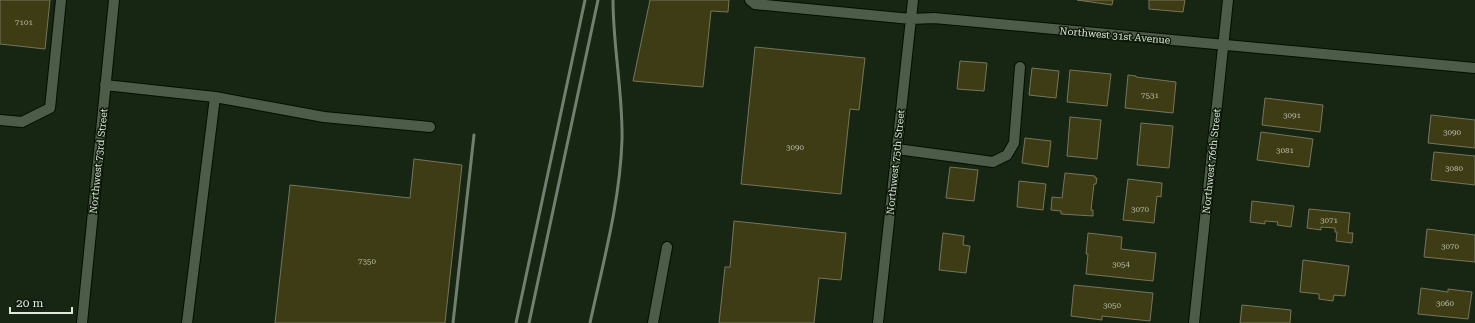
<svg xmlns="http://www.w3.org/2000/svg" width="1475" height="323" font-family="'Roboto Serif',serif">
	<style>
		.building { fill: #3e3c14; stroke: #75755c }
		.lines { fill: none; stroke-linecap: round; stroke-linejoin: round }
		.minor-casing { stroke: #030e02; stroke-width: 12 }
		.minor { stroke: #4d5c48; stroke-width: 10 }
		.rail { stroke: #727e6f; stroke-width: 3 }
		.labels { text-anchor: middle; stroke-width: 3; stroke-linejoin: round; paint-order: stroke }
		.number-label { font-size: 8px; fill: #b8beac }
		.street-label { font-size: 10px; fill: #e0e9de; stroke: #0e1b0a }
	</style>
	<rect width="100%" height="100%" fill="#172513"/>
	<!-- building -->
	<path class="building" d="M0,0H50L45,49L0,44Z
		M650,0H729L728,12L711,11L703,87L633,81Z
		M1077,0H1113L1112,5Z
		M1149,0H1185L1183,12L1149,9Z
		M755,47L865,58L859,110L850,109L841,194L741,184Z
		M960,61L987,63L984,91L957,89Z
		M1032,68L1059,71L1056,98L1029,95Z
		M1070,70L1111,74L1107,106L1067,102Z
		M1128,75L1136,76V77L1176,82L1173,113L1125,108Z
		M1265,98L1323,105L1320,132L1262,125Z
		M1431,115L1475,120V148L1428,143Z
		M1070,117L1101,120L1097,159L1067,156Z
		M1141,123L1173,126L1169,168L1137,165Z
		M1261,132L1313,139L1309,167L1257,160Z
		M1025,138L1051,141L1048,167L1022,163Z
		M1434,152L1475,156V185L1431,180Z
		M414,159L462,165L445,323H275L290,185L410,198Z
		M950,167L978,170L974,201L946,198Z
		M1065,173L1095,176V178H1097L1096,184H1094L1091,210H1093V216L1061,214V211L1051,210L1052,197L1062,198Z
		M1128,179L1162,183L1161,197L1157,196L1154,223L1123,220Z
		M1019,181L1046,184L1043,210L1017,207Z
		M1252,201L1294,206L1291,227L1277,225L1278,222L1265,221V224L1250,222Z
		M1309,209L1350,213L1348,233H1353L1352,243L1336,241L1337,232H1335V228L1321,227V230L1307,228Z
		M734,221L846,233L841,280L819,278L814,323H719L725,267H730Z
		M1427,229L1475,235V262L1424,257Z
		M943,233L964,236L963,245L970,246L966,273L939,270Z
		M1088,233L1122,237L1121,249L1156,253L1153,281L1086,274L1088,254H1086Z
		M1303,260L1349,266L1345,296L1334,295L1333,301L1319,299V294L1300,292Z
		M1074,285L1153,293L1150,321L1102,316V320L1071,316Z
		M1421,288L1448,292V289L1472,292L1468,319L1418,314Z
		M1242,305L1291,310L1290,323H1240Z"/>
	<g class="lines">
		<!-- minor casing -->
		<g class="minor-casing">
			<path id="minor" d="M750,0L755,4L911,19L934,18L1475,68
				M105,85L215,97L187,323
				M215,97L324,117L430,127
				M0,120L22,122L50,108L61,0
				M897,149L993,162L1007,155L1014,143L1020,67
				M82,323L114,0
				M653,323L667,247
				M878,323L913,0
				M1194,323L1228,0"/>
		</g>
		<!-- minor -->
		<use href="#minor" class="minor"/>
		<!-- rail -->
		<path class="rail" d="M453,323L474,135
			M516,323L585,0
			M529,323L598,0
			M590,323C603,263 620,202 622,140C623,93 613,47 613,0"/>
	</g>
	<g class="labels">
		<!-- number labels -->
		<g class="number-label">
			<text x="24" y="25">7101</text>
			<text x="1150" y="98">7531</text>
			<text x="1292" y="118">3091</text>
			<text x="1452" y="135">3090</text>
			<text x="795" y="150">3090</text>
			<text x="1285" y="153">3081</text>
			<text x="1454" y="171">3080</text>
			<text x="1140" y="212">3070</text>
			<text x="1329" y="223">3071</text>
			<text x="1450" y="249">3070</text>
			<text x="367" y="264">7350</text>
			<text x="1121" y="267">3054</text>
			<text x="1445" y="306">3060</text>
			<text x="1112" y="308">3050</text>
		</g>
		<!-- street labels -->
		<g class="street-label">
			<text transform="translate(1115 35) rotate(5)" y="4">Northwest 31st Avenue</text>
			<text transform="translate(98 161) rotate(-84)" y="4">Northwest 73rd Street</text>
			<text transform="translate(1211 161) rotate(-84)" y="4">Northwest 76th Street</text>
			<text transform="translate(895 162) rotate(-84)" y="4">Northwest 75th Street</text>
		</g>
	</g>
	<!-- scale -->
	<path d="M10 307v6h62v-6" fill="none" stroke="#e0e9de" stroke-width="2"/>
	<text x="16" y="307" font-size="12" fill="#e0e9de" stroke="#0e1b0a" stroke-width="3" paint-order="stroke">20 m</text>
</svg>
